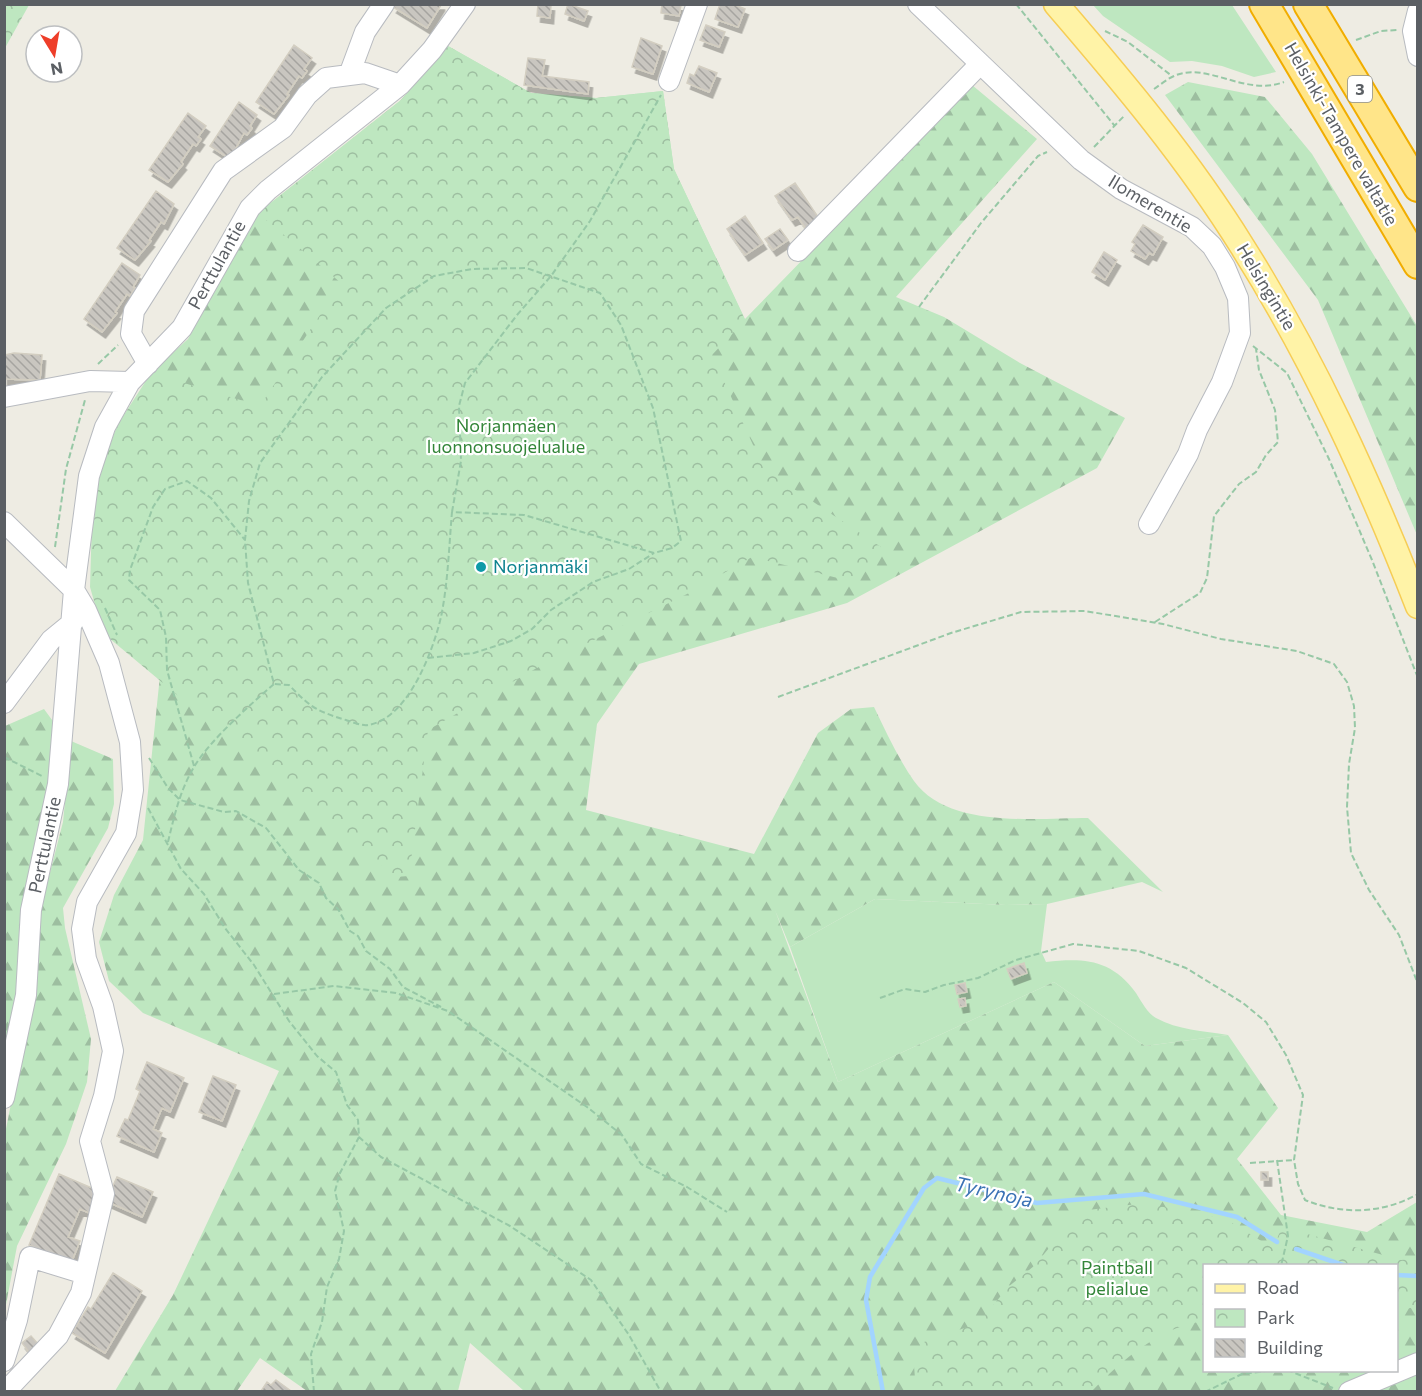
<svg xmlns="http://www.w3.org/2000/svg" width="1422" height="1396" font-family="Commissioner,sans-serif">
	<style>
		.green { fill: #bee7c0 }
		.forest { fill: url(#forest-firs); fill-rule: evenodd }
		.park { fill: url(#park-crowns) }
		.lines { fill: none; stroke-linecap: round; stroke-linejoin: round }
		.stream { stroke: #a2d4ff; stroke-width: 4.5 }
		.building { fill: url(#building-back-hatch); stroke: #d3cec1; stroke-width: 1.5; filter: url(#shadow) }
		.minor-casing { stroke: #b8bbc0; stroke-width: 22 }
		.major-casing { stroke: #f6cd55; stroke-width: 27 }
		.highway-casing { stroke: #f1ad00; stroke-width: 32 }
		.path { stroke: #97c8a6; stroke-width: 2; stroke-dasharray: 6 3; stroke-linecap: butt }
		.minor { stroke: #fff; stroke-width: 20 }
		.major { stroke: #fff3a7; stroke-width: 24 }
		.highway { stroke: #ffe589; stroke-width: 28 }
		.culture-dot { fill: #0f9aa8; stroke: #fff; stroke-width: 2 }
		.labels { text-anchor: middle; stroke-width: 4.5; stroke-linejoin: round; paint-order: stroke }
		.shield { fill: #fff; stroke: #8c8f92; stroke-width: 1.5 }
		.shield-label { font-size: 16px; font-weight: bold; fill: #5b5f64 }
		.street-label { font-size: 18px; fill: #5b5f64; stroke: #fff }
		.park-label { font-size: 18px; fill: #328538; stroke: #fff }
		.culture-label { font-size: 18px; fill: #0d838f; stroke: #fff; text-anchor: start }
		.water-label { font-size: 20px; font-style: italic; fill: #3c73b5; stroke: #fff }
	</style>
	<defs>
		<pattern id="forest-firs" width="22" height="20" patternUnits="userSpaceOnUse" patternTransform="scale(1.5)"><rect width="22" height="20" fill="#bee7c0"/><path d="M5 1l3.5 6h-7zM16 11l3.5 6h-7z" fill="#9dbea0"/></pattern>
		<pattern id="park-crowns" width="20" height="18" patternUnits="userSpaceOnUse" patternTransform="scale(1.5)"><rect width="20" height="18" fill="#bee7c0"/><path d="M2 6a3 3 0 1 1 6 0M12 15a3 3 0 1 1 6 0" fill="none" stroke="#9dbea0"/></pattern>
		<pattern id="building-back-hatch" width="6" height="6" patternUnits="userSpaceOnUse" patternTransform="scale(1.5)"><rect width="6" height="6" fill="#c9c6c0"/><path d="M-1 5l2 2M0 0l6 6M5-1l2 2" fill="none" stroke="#a6a4a0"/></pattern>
		<filter id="shadow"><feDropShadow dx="3.5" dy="6" stdDeviation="0" flood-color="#0004"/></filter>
	</defs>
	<rect width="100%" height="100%" fill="#eeece3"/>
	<!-- green -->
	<path class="green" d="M1093,5H1232L1276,72L1254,77L1222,66L1192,61L1170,62L1103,16Z
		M875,899L1006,905L1047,904L1041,951L1046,962C1084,958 1111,959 1136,993C1141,1001 1148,1014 1156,1018C1178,1030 1203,1031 1228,1035L1145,1046L1054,982L838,1082L790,947Z"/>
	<!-- forest -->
	<path class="forest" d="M448,46L531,93L596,98L663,91L674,169L745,319L972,85L1037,139L896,297L944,317L1020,363L1125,418L1097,468L847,603L639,664L597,724L586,810L754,854L818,733L851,709L874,707C886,732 898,758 914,781C948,829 1036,818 1088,818L1163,892L1142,882L1047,904L1006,905L875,899L790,947L775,910L838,1082L1054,982L1145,1046L1228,1035L1278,1108L1237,1159L1281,1215L1367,1232L1417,1202V1391H524L470,1343L458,1391H307L260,1358L237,1391H115L173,1295L279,1071L143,1013L109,981L99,942L114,895L143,840L162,656L151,373L188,339L258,213L401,100ZM1204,1266H1396V1370H1204Z
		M1188,82L1265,97L1312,154L1417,326V535L1318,300L1165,95Z
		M44,709L55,724C44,833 28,944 5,1051V726Z
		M71,741L113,759L114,804L108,828L63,908L65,928L91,1039L87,1082L66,1144L17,1246L5,1310V1134L32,998L39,915L63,822Z"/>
	<!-- park -->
	<path class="park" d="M5,4L29,5L5,48L4,5Z
		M448,46L531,93L596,98L663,91L674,169L745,320L712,355L764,469L881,547L854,582L752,557L687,594L535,669L428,730L409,876L395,877L103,633L90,587L93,486L118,424L151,373L260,406L341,283L258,213L401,100Z
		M1145,1203L1227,1220L1273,1248L1282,1227L1401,1260L1417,1258V1307L1397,1310L1396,1266H1204V1321C1160,1327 1122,1360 1092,1391H916L913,1353L924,1342L979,1323L1008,1287L1034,1266L1080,1211Z"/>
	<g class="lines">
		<!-- stream -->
		<path class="stream" d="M1296,1249L1346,1266
			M1396,1275L1418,1276
			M883,1392L866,1300L870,1277L924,1188L937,1178L1037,1203L1144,1194L1237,1217L1277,1242"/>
	</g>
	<!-- building -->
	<path class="building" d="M395,4H441V5L427,28L393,7Z
		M538,4L551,5L550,18L537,16Z
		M568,4L588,11L584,21L565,14Z
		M662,4L681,5L679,16L661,13Z
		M720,4H733L745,9L738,27L715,19Z
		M706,25L725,32L719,47L700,40Z
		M641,38L662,46L653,74L632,67Z
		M294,45L312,58L304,69L307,71L302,78L299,76L287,94L289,95L274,114L256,102Z
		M528,58L545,60L542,76L589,82L588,94L524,85Z
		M699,66L717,73L709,92L687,83L690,74L694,76Z
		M239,102L257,115L250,126L252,128L247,135L244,133L230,159L210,146Z
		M188,113L206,126L198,137L201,139L196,146L193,144L181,162L183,164L168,182L149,170Z
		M795,183L820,220L806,229L798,217L792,220L775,196Z
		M156,191L174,204L164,224L161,222L149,240L151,241L135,260L117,248Z
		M745,216L763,243L745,255L727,229Z
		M1143,225L1163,237L1153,255L1149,253L1145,259L1131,251L1135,244L1132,242Z
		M780,229L788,240L773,250L765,239Z
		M1104,252L1117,260L1105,280L1092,272Z
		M122,263L140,275L133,287L135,288L130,296L127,294L115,312L117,313L102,332L84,319Z
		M14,353L42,355L40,380L4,379V355Z
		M1024,963L1027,973L1011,979L1007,969Z
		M965,983L967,992L957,994L955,985Z
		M965,998L966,1006L960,1007L958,999Z
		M147,1062L184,1078L170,1112L162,1108L153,1129L162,1133L154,1152L117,1136L125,1119L128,1120L140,1091L136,1089Z
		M213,1076L236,1085L222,1121L199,1112Z
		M1261,1172H1268V1180H1261Z
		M59,1174L101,1192L92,1214L80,1209L68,1237L80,1241L71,1263L29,1245Z
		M117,1177L153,1192L142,1217L106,1201Z
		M113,1273L142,1291L105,1353L72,1333L88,1307L91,1309Z
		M31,1336L39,1345L29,1352L22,1343Z
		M276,1380L291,1391H261L267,1382L271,1385Z"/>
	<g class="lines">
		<!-- minor casing -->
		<g class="minor-casing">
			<path id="minor" d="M918,4L1081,160L1121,189L1192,227L1212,246L1225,267L1238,298L1240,333L1222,382L1197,430L1188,454L1149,524
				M1418,11L1413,31L1418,56
				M349,75L365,32L384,4
				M669,81L697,4
				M798,251L980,64
				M148,364L131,334L134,311L223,171L283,128L307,95L326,78L365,73L400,85
				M4,397L90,381L130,382
				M4,522L74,590L86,610L109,663L130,742L133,790L126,833L87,902L82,929L86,959L103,1006L113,1051L104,1096L90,1141L104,1194L81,1293L58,1336L5,1392
				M4,703L51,640L73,622
				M4,1098L26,995L31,910L58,784L74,590L89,476L105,427L130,382L182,328L250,208L268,190L400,85L432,50L465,4
				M4,1361L17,1320L30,1257L85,1274
				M1349,1392L1418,1363"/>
		</g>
		<!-- major casing -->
		<g class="major-casing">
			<path id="major" d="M1056,4C1123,82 1188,159 1242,246C1314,360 1369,481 1418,606"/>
		</g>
		<!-- highway casing -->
		<g class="highway-casing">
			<path id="highway" d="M1264,4L1418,264
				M1308,4L1418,187"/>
		</g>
		<!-- path -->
		<path class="path" d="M1016,4L1114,125
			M1105,31L1128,42L1172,76
			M1356,40L1381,31L1397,30
			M1154,89C1160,85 1167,79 1174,76C1207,61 1245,97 1284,82
			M1094,147L1125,115
			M919,307L981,223L1038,156L1047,152
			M1253,346L1287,373L1329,459L1372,560L1418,678
			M98,364L118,345
			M452,512L461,461L459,406L465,383L517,315L551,276L590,221L661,95
			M55,547L66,469L85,400
			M105,608L117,635
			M1155,622L1200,593L1207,578L1214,516L1239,484L1256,472L1266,455L1278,442L1275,410L1259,370L1256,349
			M428,658L474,653L511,641L532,629L551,610L593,582L629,569L654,553
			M778,697L951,633L1021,612L1085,611L1163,624L1221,639L1297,651L1334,664L1347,682L1354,706L1355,728L1349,764L1347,807L1351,853L1369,890L1399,935L1418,984
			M4,757L42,776
			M149,758L168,788L180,800L224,812L236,811L266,828L299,870L319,883L326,898L338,909L350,931L358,936L366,951L390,969L403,987L441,1007
			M194,766L167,670L166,637L160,610L129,580L130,570L153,507L165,489L187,481L211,498L245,540
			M148,808L181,869L204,894L225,928L254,965L289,1021L317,1056L336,1072L347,1105L358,1120L359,1137L381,1157L510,1226L591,1280L629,1335L661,1392
			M168,842C174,817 180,790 194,767C210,740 250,705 274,684L248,583L245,540L249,501L260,463L322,377L386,308L434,276L472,269L526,268L600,293L621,325L653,408L681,541L672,548L654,553L524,515L452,512C449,546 448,583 441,617C433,651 408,719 368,725C362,726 352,722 346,720C316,711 310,707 289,685L274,684
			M274,994L334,986L396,993L448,1011L587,1107L622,1135L641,1164L687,1187L727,1212
			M880,998L905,989L925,992L944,985L978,978L1016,960L1073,944L1139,951L1186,968L1243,1003L1266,1022L1286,1055L1303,1095L1294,1160L1298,1184L1305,1200C1342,1215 1382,1214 1418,1194
			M1277,1160L1288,1236L1281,1266
			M1250,1163L1294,1160
			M1287,1370L1333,1388
			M314,1392L311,1354L322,1322L327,1287L339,1259L344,1231L335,1191L340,1173L359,1137
			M1205,1392L1242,1374L1274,1370"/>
		<!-- minor -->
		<use href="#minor" class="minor"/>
		<!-- major -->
		<use href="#major" class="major"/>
		<!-- highway -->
		<use href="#highway" class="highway"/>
	</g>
	<!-- markers -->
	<circle class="culture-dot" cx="481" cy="567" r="6"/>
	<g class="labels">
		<!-- shield labels -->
		<rect class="shield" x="1348" y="76" width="24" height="26" rx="4.5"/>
		<g class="shield-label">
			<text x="1360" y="95">3</text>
		</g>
		<!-- street labels -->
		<g class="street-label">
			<text transform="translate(1341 134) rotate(60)" y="6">Helsinki-Tampere valtatie</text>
			<text transform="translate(1150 204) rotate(31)" y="6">Ilomerentie</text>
			<text transform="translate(217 265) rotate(-61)" y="6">Perttulantie</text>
			<text transform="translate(1266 287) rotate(59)" y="6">Helsingintie</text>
			<text transform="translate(45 845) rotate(-78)" y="6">Perttulantie</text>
		</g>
		<!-- park labels -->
		<g class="park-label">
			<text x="506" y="432">Norjanmäen<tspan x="506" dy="21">luonnonsuojelualue</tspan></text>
			<text x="1117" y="1274">Paintball<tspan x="1117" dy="21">pelialue</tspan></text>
		</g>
		<!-- culture labels -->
		<g class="culture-label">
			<text x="493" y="573">Norjanmäki</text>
		</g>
		<!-- water labels -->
		<g class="water-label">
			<text transform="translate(994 1192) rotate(13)" y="7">Tyrynoja</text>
		</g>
	</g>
	<!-- border -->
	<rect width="1422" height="1396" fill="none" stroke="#5b5f64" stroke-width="12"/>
	<!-- legend -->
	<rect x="1203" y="1264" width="195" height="108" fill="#ffffff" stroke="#bdbfc1" stroke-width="1.5"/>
	<rect x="1215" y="1284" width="30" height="9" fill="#fff3a7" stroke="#bdbfc1" stroke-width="1.5"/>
	<text x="1257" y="1294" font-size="18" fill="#5b5f64">Road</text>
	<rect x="1215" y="1309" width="30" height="18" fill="url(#park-crowns)" stroke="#bdbfc1" stroke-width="1.5"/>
	<text x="1257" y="1324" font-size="18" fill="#5b5f64">Park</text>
	<rect x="1215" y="1339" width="30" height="18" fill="url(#building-back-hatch)" stroke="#bdbfc1" stroke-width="1.5"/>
	<text x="1257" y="1354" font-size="18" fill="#5b5f64">Building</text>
	<!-- north arrow -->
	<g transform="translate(54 54) rotate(169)"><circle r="28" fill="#ffffff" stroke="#bdbfc1" stroke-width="1.5"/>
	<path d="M0-4.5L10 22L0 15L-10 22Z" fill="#ee3e29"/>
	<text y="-9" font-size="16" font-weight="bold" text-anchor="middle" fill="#5b5f64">N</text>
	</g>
</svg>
